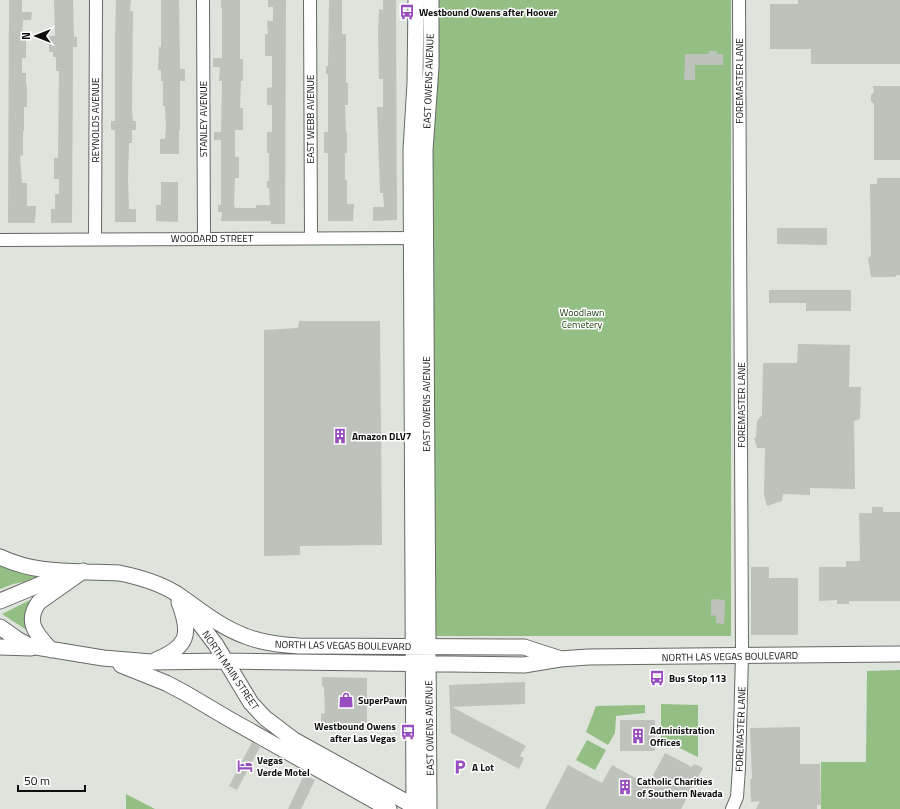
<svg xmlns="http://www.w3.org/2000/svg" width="900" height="809" font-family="'Titillium Web',sans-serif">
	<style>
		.green { fill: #93be84 }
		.building { fill: #bdc2bb }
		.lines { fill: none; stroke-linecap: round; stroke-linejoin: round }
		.minor-casing { stroke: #666a65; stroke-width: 14 }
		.major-casing { stroke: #666a65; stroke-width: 17 }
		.minor { stroke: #fff; stroke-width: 12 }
		.major { stroke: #fff; stroke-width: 15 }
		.labels { text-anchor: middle; stroke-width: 3; stroke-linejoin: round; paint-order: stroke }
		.poi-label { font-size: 10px; font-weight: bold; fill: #0d0f0d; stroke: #fff; text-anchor: start }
		.street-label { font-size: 10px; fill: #0d0f0d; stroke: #fff }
		.park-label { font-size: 10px; fill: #193e06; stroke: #fff }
	</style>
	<rect width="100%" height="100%" fill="#dee3dc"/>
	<!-- green -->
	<path class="green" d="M432,0H731V636H432Z
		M0,562L38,574L39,577L34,580L13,584L0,589Z
		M34,598L28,631L2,614Z
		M900,670V809H821V762H866L867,671Z
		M661,704L698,705V757L661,739Z
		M645,705V713L616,716L615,733L608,745L586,732L596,706Z
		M587,740L606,750L595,770L576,760Z
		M126,794L155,809H126Z"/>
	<!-- building -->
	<path class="building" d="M9,0H22V12H32L31,20H23L22,36L26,37V58H22V73H26V85H27V107H24V131H23V155L20,156L22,183H27V206H36L35,223H8Z
		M54,0H73L74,37H77V47H73V58L72,223H51V209H55V194H59V179H54V158H58L59,71H56V57H53V52H49V36H55Z
		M116,0H131L130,11H133L132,109L133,121H136V130H132V143H129L128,179L129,209H136V222H115V130H111V121H115V36Z
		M161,0H179L180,69H185V81H180V130H179V154H160V139H165L166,126L165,106H163V81H161V70H158L159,47H161Z
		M221,0H240V59H243V81H241L240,108H243V130H235V157H239V178H235L234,205L235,208H256V205H270L269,188H267V181H269V153H267V132H272V105H267V88L272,87V56H265V34H268L267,21H273V7H268V0H286L285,224H271V221H221L222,212H218V205H221V140H214V132H221L222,81H219L220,67H213V58H222V8H221Z
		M329,0H342V34H346V83H348V105H345L346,132H347V153H345V180H347V204H354L353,221H328V153H324V132H328V74H326V66H328Z
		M383,0H396L397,220L373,221V207H384L383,193H380L377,107H383V79H379L378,32L379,9L383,10Z
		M798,0H900V64H811V49H770V4H798Z
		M709,51H717V54H723V65H695V80H684L685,54H709Z
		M873,86H900V160H874V104L871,101V95L874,92Z
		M877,178H900V275H897L895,277H871L868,258L871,256L870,184H877Z
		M161,182H178V222L156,221V205H161Z
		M777,228H827V245L777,244Z
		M769,290H851V311H806V303H769Z
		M299,321H380L382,545L300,546V555L264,556V330L298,328Z
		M798,344L850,345L849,387H861L860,419L854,421L855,489L810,488V495L783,494L782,501L767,506L764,495L765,448H757L754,438L756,437L757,421L762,415L763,363H797Z
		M872,507H883V512H900V601H849V604H837V600L819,601V567H846V561H860L859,513H872Z
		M751,567H769V578H798V635H751Z
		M711,599L725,600L724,624L716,623V616L711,615Z
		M322,677L367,678V723H321V714L325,713L324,687L322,686Z
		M525,682V704L452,707L526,746L520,756L524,758L519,769L451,733L449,685Z
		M620,720H655V751H620Z
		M800,727V764H820L821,805H817V809H756L760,801L751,802L750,779H752L750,728Z
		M252,742L260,747L237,790L229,786Z
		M665,753L692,767L694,764L703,768L681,809H545L568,765L602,783L612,765L648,785Z
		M304,775L315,780L301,809H288Z"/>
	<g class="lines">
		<!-- minor casing -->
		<g class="minor-casing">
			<path id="minor" d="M203,0L204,239
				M310,0L311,238
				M95,239L96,0
				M0,240L420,238
				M732,809L737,797L739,768L742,655L739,0"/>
		</g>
		<!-- major casing -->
		<g class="major-casing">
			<path id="major" d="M0,557C41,576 76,570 119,573C139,577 160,583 177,594C199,609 220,627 245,636C262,643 281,645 299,646L524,647L558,658
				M0,601L41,584L68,576
				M188,608L216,645L251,703L265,718L294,740L419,809
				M0,627L17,639L30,646L103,658L151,662L226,661L524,665L560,659L588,657L900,654
				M0,647L31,648
				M51,650C37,635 24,622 39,602L83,571
				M156,660C189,646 191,634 179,602
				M121,665L166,683L185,693L229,719L389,809
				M414,809L411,150L415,83L416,0
				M429,809L425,150L431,67V0"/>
		</g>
		<!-- minor -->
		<use href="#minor" class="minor"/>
		<!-- major -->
		<use href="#major" class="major"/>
	</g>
	<!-- icons -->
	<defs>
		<g id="bus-bare" transform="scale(1.2)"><path d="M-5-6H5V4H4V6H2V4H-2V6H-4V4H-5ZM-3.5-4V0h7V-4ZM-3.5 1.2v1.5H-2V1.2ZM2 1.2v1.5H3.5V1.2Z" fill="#984dbf" stroke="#fff" stroke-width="2.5" paint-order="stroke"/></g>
		<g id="building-bare" transform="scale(1.2)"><path d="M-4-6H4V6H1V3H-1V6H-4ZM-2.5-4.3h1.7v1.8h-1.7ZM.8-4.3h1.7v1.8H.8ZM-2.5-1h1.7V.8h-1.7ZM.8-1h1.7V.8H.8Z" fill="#984dbf" stroke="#fff" stroke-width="2.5" paint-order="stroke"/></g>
		<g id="shop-bare" transform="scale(1.2)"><path d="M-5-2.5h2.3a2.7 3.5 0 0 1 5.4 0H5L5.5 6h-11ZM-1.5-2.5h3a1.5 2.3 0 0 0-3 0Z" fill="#984dbf" stroke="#fff" stroke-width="2.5" paint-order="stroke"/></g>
		<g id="hotel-bare" transform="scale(1.2)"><path d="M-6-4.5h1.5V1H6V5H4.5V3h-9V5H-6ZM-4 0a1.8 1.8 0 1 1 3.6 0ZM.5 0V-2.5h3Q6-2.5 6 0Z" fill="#984dbf" stroke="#fff" stroke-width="2.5" paint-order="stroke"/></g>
		<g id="parking-bare" transform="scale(1.2)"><path d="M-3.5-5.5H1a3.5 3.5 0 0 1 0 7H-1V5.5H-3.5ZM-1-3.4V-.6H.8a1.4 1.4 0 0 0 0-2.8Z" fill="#984dbf" stroke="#fff" stroke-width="2.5" paint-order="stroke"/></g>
	</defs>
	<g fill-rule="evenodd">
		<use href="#bus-bare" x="407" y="12"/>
		<use href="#building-bare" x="340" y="436"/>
		<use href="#bus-bare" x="657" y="678"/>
		<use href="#shop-bare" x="346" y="700"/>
		<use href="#bus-bare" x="408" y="732"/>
		<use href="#building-bare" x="638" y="736"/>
		<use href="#hotel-bare" x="245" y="766"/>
		<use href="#parking-bare" x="460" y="767"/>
		<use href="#building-bare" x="625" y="787"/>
	</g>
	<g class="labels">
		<!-- poi labels -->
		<g class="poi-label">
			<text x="419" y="16">Westbound Owens after Hoover</text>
			<text x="352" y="440">Amazon DLV7</text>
			<text x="669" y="682">Bus Stop 113</text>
			<text x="358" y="704">SuperPawn</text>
			<text x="396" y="730" text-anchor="end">Westbound Owens<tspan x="396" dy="12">after Las Vegas</tspan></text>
			<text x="650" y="734">Administration<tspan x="650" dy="12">Offices</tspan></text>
			<text x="257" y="764">Vegas<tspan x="257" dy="12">Verde Motel</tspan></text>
			<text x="472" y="771">A Lot</text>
			<text x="637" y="785">Catholic Charities<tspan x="637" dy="12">of Southern Nevada</tspan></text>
		</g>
		<!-- street labels -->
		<g class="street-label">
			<text transform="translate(428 81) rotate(-88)" y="4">EAST OWENS AVENUE</text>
			<text transform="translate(739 81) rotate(-90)" y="4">FOREMASTER LANE</text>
			<text transform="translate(203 119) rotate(-90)" y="4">STANLEY AVENUE</text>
			<text transform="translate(310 119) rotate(-90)" y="4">EAST WEBB AVENUE</text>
			<text transform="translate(95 120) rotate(-90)" y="4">REYNOLDS AVENUE</text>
			<text x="212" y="242">WOODARD STREET</text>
			<text transform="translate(426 404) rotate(-90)" y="4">EAST OWENS AVENUE</text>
			<text transform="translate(741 405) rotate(-90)" y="4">FOREMASTER LANE</text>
			<text transform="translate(343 645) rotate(1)" y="4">NORTH LAS VEGAS BOULEVARD</text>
			<text transform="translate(730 656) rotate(-1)" y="4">NORTH LAS VEGAS BOULEVARD</text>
			<text transform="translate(231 670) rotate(56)" y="4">NORTH MAIN STREET</text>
			<text transform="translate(429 728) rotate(-91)" y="4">EAST OWENS AVENUE</text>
			<text transform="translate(740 729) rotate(-88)" y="4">FOREMASTER LANE</text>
		</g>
		<!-- park labels -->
		<g class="park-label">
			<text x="582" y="316">Woodlawn<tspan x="582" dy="12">Cemetery</tspan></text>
		</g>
	</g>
	<!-- north arrow -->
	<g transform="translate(36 36) rotate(270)" stroke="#ffffff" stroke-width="3" paint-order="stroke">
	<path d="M0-3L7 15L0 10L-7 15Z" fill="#0d0f0d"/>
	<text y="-6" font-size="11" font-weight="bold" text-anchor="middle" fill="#0d0f0d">N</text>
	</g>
	<!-- scale -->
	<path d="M18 785v6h67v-6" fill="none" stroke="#0d0f0d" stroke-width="2"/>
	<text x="24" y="785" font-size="12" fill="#0d0f0d" stroke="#ffffff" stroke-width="3" paint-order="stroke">50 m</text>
</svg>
